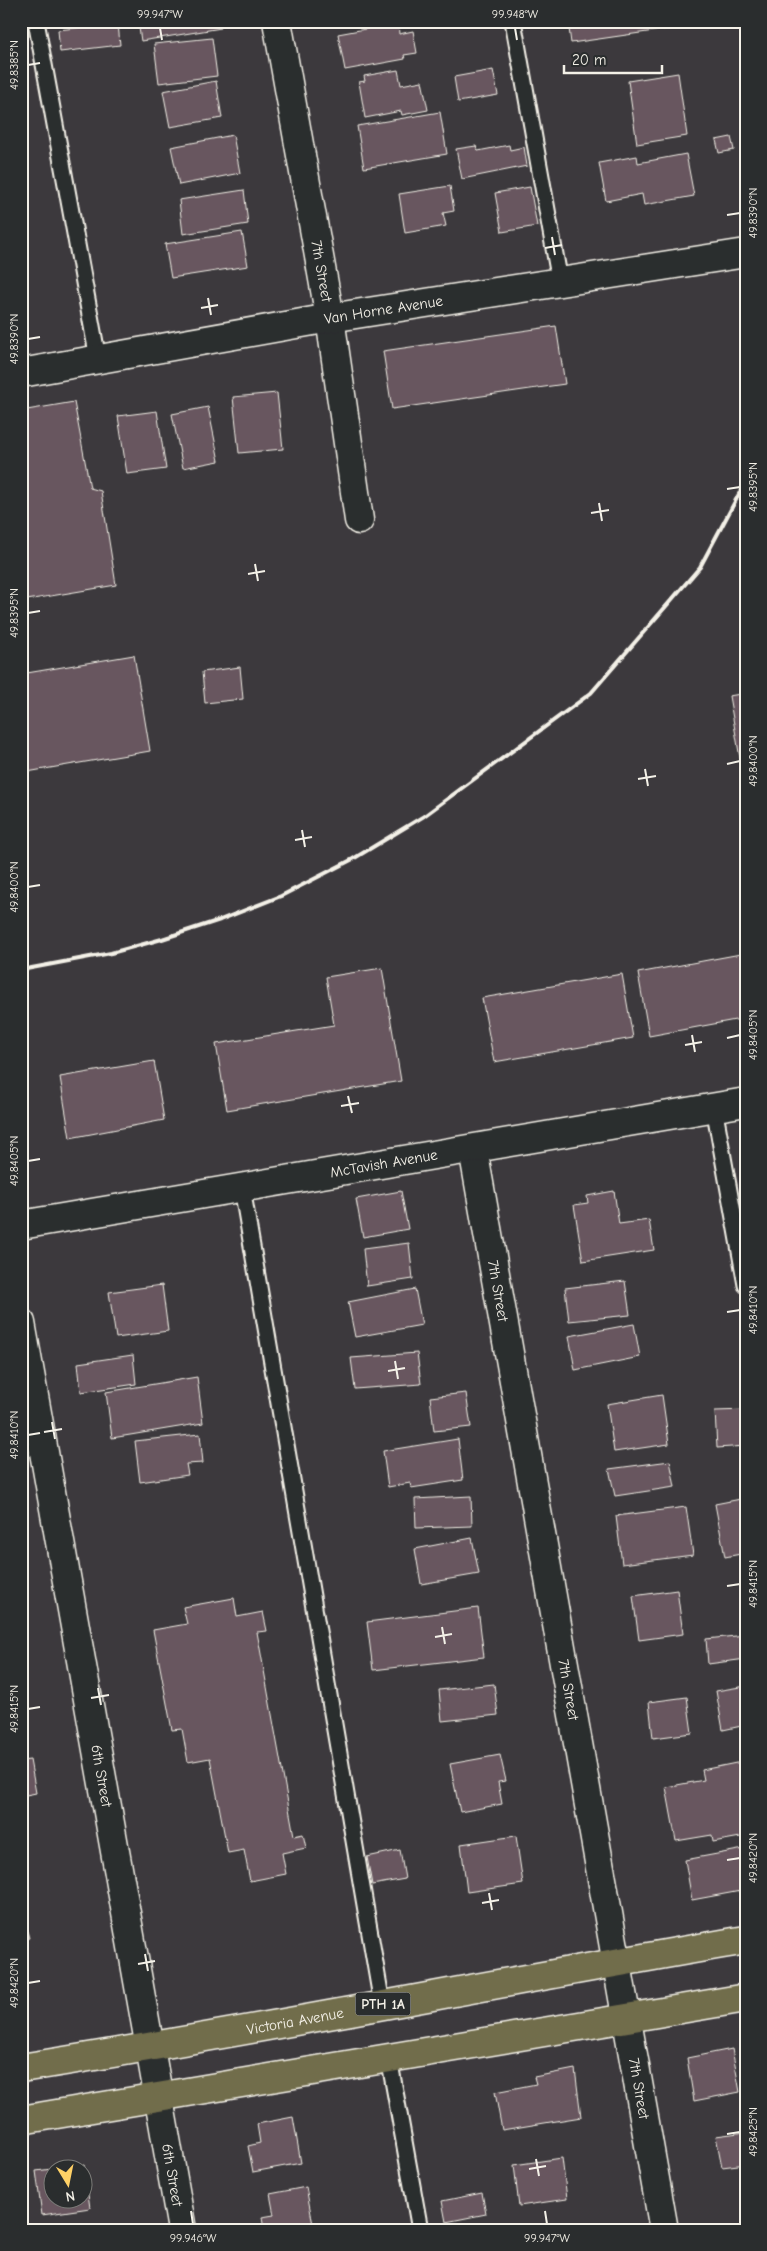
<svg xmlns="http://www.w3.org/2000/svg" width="767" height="2251" font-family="'Comic Neue',sans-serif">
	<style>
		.building { fill: #67565f; stroke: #f4f1e8 }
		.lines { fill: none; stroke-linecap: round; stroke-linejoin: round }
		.lane-casing { stroke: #f4f1e8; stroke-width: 19 }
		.street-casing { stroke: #f4f1e8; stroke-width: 31 }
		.secondary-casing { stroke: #f4f1e8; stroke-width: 31 }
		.primary-casing { stroke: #f4f1e8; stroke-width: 31 }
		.lane { stroke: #2a2d2e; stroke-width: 15 }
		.street { stroke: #2a2d2e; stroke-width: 28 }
		.secondary { stroke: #2a2d2e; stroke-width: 28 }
		.primary { stroke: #716d4b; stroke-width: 28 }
		.rail { stroke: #f4f1e8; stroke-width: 4 }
		.ticks { fill: none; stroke: #f4f1e8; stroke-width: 2 }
		.labels { text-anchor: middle; stroke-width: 4; stroke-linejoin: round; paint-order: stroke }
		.shield { fill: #2a2d2e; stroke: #b7b6b0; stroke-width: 1 }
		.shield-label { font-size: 14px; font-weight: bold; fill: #f4f1e8 }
		.street-label { font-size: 15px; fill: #f4f1e8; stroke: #2a2d2e }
		.neatline { fill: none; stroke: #f4f1e8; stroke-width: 2 }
		.ticks-label { font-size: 12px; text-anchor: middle; fill: #f4f1e8 }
	</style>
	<rect width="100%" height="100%" fill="#3c393d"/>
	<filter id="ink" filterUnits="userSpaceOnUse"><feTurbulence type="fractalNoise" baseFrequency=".02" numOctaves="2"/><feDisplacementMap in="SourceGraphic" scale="10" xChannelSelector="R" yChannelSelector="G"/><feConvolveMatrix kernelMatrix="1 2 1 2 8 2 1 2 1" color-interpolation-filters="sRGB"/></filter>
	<g filter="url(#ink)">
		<!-- building -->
		<path class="building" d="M138,21H219L221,28L141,41Z
			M568,21H681L682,27L571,43Z
			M118,23L120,45L60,52L58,30Z
			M398,23L399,34L413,31L417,53L404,55L405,59L345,70L338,34Z
			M212,38L217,76L159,83L154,44Z
			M398,70L401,85L422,81L428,110L402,115L401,111L365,118L359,82L365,81L364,76Z
			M493,70L498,95L458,102L454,77Z
			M678,73L687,136L637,144L628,81Z
			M216,81L222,118L170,127L163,91Z
			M440,112L447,154L364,168L357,126Z
			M233,135L240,173L179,185L171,147Z
			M731,137L734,150L719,153L716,140Z
			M509,145L510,150L524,147L527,166L462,179L456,149L476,146L478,151Z
			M686,154L694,196L644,205L642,194L606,201L599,163L637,156L638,163Z
			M450,186L454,211L443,213L446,226L405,233L399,194Z
			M530,187L537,226L502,232L495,193Z
			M244,190L248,224L183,234L179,200Z
			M242,232L248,266L171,278L165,244Z
			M556,326L565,384L392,409L383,351Z
			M277,393L283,449L239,453L233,397Z
			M74,402L90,488L101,491L116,585L21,601V411Z
			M208,407L219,461L183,468L172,414Z
			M157,411L166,469L127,474L118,416Z
			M134,655L150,751L21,773V674Z
			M240,667L243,699L205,703L202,672Z
			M746,693V792L729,696Z
			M746,953V1018L649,1036L638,973Z
			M382,968L401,1081L227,1110L216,1044L334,1025L326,977Z
			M622,974L633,1038L494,1062L482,998Z
			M154,1061L164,1120L70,1138L60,1077Z
			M401,1191L408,1229L363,1237L356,1199Z
			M614,1191L619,1224L649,1220L654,1250L583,1261L574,1205L588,1203L587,1196Z
			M409,1243L413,1279L367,1286L363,1249Z
			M625,1281L630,1315L569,1321L565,1288Z
			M162,1285L168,1331L116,1338L109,1292Z
			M415,1289L422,1325L355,1337L348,1302Z
			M634,1324L640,1357L575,1370L569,1336Z
			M417,1353L421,1384L355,1389L351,1358Z
			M133,1355L136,1384L81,1392L78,1363Z
			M197,1377L203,1423L112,1438L106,1392Z
			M466,1393L471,1427L434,1431L430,1397Z
			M662,1395L669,1444L614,1452L607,1404Z
			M746,1410V1446L717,1448L715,1411Z
			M200,1434L203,1463L186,1464L188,1475L140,1482L135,1441Z
			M458,1439L463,1480L411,1488L410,1483L388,1487L383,1451Z
			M670,1461L675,1487L615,1496L609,1469Z
			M471,1496L472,1526L416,1528L415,1499Z
			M746,1498V1553L725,1557L715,1504Z
			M686,1507L693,1555L622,1564L616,1516Z
			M472,1538L479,1574L421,1584L415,1549Z
			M677,1590L683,1634L639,1640L633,1596Z
			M234,1598L237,1617L263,1612L267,1631L257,1632L294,1836L303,1834L306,1848L282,1853L286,1874L250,1881L244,1850L228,1853L210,1758L188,1762L182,1729L172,1730L153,1630L187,1624L183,1607Z
			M478,1608L484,1657L373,1670L367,1622Z
			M746,1635V1659L708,1664L706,1639Z
			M494,1684L498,1715L442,1721L439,1690Z
			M746,1686V1725L723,1730L716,1691Z
			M687,1697L692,1733L653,1738L649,1702Z
			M500,1755L506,1781L498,1782L502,1804L460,1812L450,1764Z
			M30,1760L36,1793L21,1796V1761Z
			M746,1761V1836L713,1842L712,1835L676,1841L666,1787L704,1780L702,1770Z
			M516,1836L523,1884L467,1892L461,1844Z
			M744,1849L746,1890L692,1900L685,1860Z
			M400,1850L405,1879L372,1885L367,1857Z
			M21,1909L29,1938L21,1940Z
			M732,2049L740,2092L694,2101L687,2058Z
			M575,2069L581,2117L502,2130L495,2092L536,2084L534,2077Z
			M293,2117L301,2163L253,2172L248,2146L260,2143L257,2124Z
			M746,2132V2164L722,2167L716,2136Z
			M562,2158L567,2199L519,2206L514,2165Z
			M84,2165L90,2208L42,2215L36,2171L52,2169V2198H82V2168H56Z
			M306,2187L314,2230H264L262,2217L274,2215L270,2194Z
			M482,2193L486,2214L446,2222L442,2201Z
			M577,2225L578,2230H543Z"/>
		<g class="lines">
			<!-- lane casing -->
			<g class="lane-casing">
				<path id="lane" d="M36,21L98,359
					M513,21L560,282
					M714,1107L746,1285
					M242,1188L382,2004
					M389,2058L420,2230"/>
			</g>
			<!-- street casing -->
			<g class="street-casing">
				<g id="street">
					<path id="s1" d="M277,21L330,318L359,520"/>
					<path id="s2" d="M21,373L330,318L746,253"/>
					<path id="s3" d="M473,1149L664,2230"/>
					<path id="s4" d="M21,1225L746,1102"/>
					<path id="s5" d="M21,1323L150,2048"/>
				</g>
			</g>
			<!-- secondary casing -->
			<g class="secondary-casing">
				<g id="secondary">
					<path id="s6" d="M150,2048L182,2230"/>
				</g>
			</g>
			<!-- primary casing -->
			<g class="primary-casing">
				<g id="primary">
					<path id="s7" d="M21,2068C263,2030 504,1981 746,1940"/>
					<path d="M21,2120L746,1998"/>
				</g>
			</g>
			<!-- lane -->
			<use href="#lane" class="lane"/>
			<!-- street -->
			<use href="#street" class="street"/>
			<!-- secondary -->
			<use href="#secondary" class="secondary"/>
			<!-- primary -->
			<use href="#primary" class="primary"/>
			<!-- rail -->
			<path class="rail" d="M21,970L111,953L162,939L220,920L281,896L353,859L424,816L591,693L700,567L746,481"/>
		</g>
	</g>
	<!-- ticks -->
	<path class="ticks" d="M160,28L162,40M515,28L517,40M28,65L40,63M727,215L740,213M552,237L555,255M545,248L562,245M208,298L211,315M201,308L218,305M28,339L40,337M727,489L740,487M599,503L602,521M591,513L609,510M255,564L258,581M248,574L265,571M28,613L40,611M727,764L740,761M645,769L648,786M638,779L656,776M302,830L305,847M295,840L312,837M28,887L40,885M692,1035L695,1052M727,1038L740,1035M685,1045L702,1042M348,1096L352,1113M341,1106L359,1103M28,1161L40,1159M727,1312L740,1310M395,1361L398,1379M388,1371L405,1368M52,1422L55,1439M44,1432L62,1429M28,1435L40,1433M727,1586L740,1584M442,1627L445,1644M435,1637L452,1634M98,1688L101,1705M91,1698L109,1695M28,1709L40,1707M727,1860L740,1858M489,1893L492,1910M482,1903L499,1900M145,1954L148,1971M138,1964L155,1961M28,1983L40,1981M727,2134L740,2132M536,2159L539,2176M529,2169L546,2166M191,2211L193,2224M545,2211L547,2224"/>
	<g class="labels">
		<!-- shield labels -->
		<rect class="shield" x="355.5" y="1992.5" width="55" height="23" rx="4"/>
		<g class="shield-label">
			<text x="383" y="2009">PTH 1A</text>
		</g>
		<!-- street labels -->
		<g class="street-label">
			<text dy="5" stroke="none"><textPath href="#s1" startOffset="254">7th Street</textPath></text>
			<text dy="5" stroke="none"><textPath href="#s2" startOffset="368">Van Horne Avenue</textPath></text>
			<text dy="5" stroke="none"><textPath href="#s4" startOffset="368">McTavish Avenue</textPath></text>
			<text dy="5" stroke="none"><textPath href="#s3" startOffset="144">7th Street</textPath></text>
			<text dy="5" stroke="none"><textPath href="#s3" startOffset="549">7th Street</textPath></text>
			<text dy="5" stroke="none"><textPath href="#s5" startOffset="460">6th Street</textPath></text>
			<text dy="5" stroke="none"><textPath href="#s7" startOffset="278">Victoria Avenue</textPath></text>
			<text dy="5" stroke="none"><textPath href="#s3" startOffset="954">7th Street</textPath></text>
			<text dy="5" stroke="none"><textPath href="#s6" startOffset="129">6th Street</textPath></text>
		</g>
	</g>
	<!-- margin -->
	<rect width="767" height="2251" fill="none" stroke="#2a2d2e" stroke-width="55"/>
	<!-- north arrow -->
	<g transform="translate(68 2184) rotate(170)"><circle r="24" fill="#2a2d2e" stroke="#7b7b78"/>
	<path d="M0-4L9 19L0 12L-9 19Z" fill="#ffd166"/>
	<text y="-8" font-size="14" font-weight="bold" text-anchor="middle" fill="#f4f1e8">N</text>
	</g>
	<!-- scale -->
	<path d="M564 65v8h98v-8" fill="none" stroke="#f4f1e8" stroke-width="2.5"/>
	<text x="572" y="65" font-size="15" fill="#f4f1e8" stroke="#2a2d2e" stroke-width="4" paint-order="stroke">20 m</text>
	<rect x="28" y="28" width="712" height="2196" class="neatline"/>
	<g class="ticks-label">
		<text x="160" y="18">99.947°W</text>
		<text x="515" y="18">99.948°W</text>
		<text transform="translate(14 65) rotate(-90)" y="4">49.8385°N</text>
		<text transform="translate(753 213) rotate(-90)" y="4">49.8390°N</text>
		<text transform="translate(14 339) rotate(-90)" y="4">49.8390°N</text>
		<text transform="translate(753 487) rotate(-90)" y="4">49.8395°N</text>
		<text transform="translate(14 613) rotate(-90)" y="4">49.8395°N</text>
		<text transform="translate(753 761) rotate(-90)" y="4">49.8400°N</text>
		<text transform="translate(14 887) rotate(-90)" y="4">49.8400°N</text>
		<text transform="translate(753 1035) rotate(-90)" y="4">49.8405°N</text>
		<text transform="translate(14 1161) rotate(-90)" y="4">49.8405°N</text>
		<text transform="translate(753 1310) rotate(-90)" y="4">49.8410°N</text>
		<text transform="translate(14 1435) rotate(-90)" y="4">49.8410°N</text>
		<text transform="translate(753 1584) rotate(-90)" y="4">49.8415°N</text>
		<text transform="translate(14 1709) rotate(-90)" y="4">49.8415°N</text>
		<text transform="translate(753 1858) rotate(-90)" y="4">49.8420°N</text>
		<text transform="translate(14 1983) rotate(-90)" y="4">49.8420°N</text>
		<text transform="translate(753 2132) rotate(-90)" y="4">49.8425°N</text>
		<text x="193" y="2242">99.946°W</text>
		<text x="547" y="2242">99.947°W</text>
	</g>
</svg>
